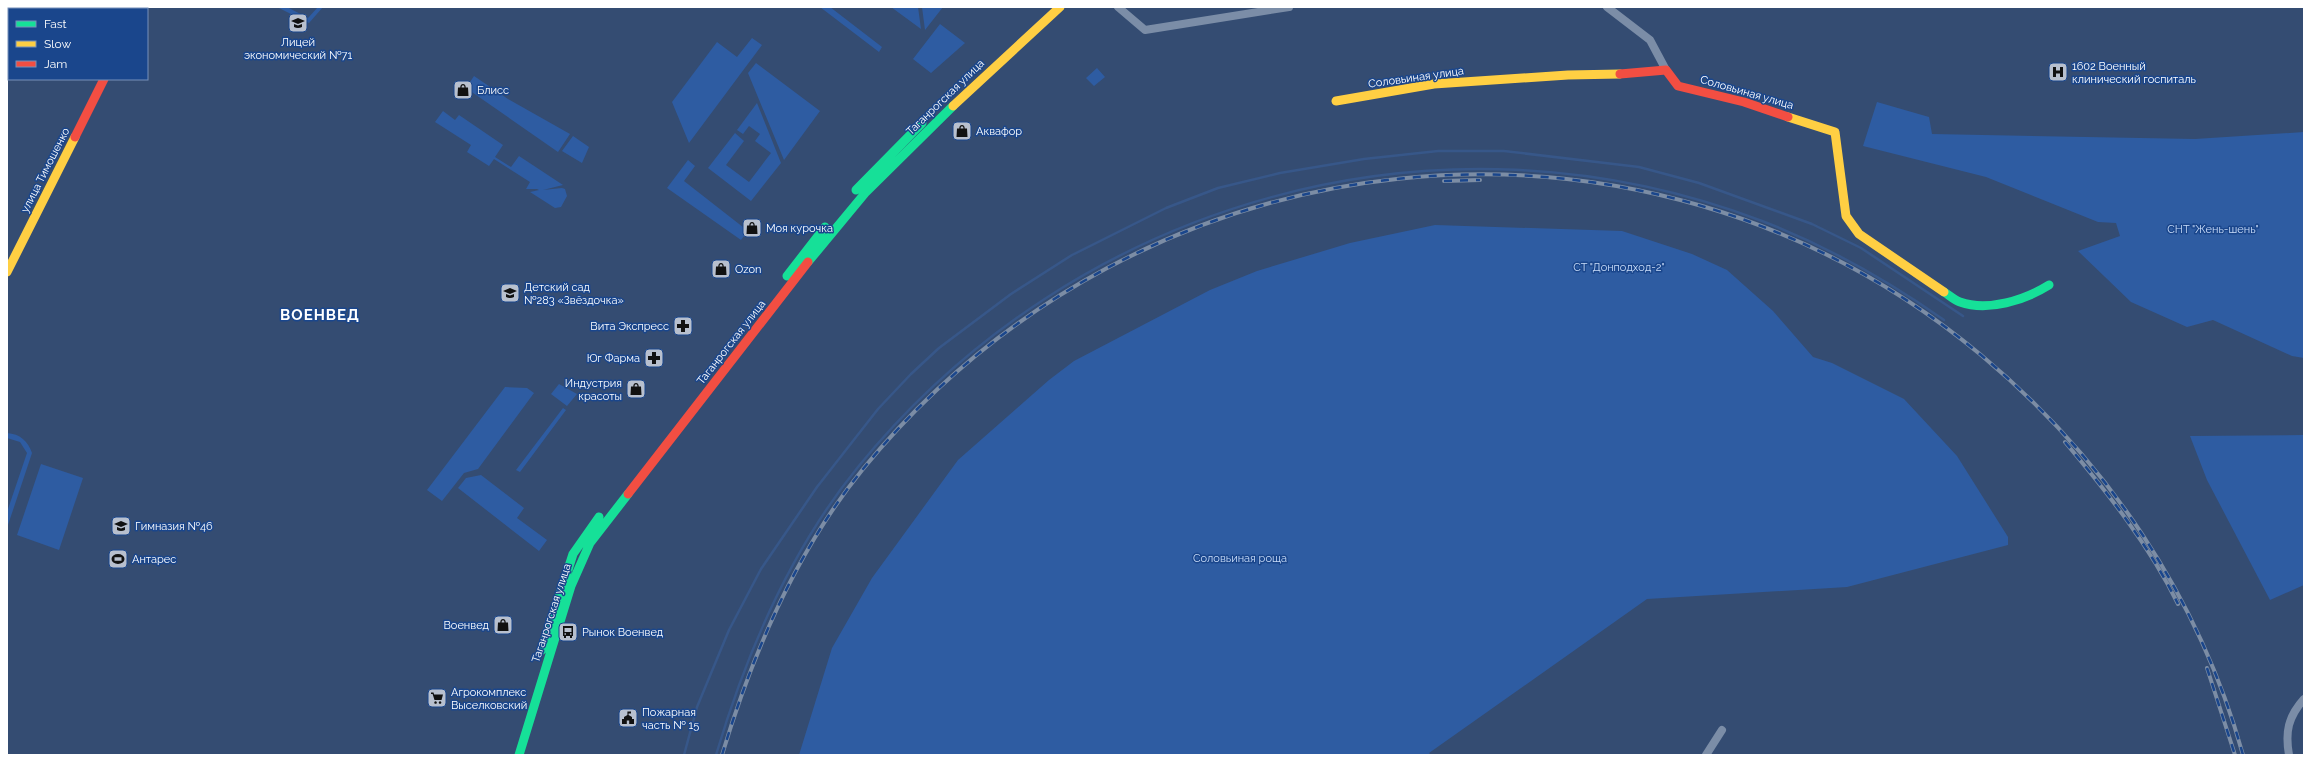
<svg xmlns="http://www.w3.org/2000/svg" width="2311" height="762" font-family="Raleway,sans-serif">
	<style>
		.green { fill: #2e5ca2 }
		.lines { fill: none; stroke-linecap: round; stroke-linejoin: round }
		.stream { stroke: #375789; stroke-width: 2.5 }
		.street { stroke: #7b8da7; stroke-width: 8 }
		.fast { stroke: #16e098; stroke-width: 9 }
		.slow { stroke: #ffcf43; stroke-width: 9 }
		.jam { stroke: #f24e42; stroke-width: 9 }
		.rail-casing { stroke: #7c8da5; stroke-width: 4 }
		.rail { stroke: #1a468c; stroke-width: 2.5; stroke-dasharray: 8; stroke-linecap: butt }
		.labels { text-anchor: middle; stroke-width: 3; stroke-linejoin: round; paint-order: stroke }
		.poi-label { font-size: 11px; fill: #fff; stroke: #1a468c; text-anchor: start }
		.street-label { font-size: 11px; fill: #fff; stroke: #1a468c }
		.park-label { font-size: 11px; fill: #cbdefa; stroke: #1a468c }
		.district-label { font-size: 15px; font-weight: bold; letter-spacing: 1px; fill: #fff; stroke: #1a468c }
	</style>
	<rect width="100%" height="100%" fill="#344c72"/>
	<!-- green -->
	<path class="green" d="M277,7H287L308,18L318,7H323L309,23Z
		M820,7H830L882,47L879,52Z
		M891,7H918L921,29Z
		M922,7H943L925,30Z
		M940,24L965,43L931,73L913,59Z
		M752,38L762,45L689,143L672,102L717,42L737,57Z
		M756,63L820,111L784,160L748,73Z
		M1097,68L1105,77L1094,86L1086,78Z
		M474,76L508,99L570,134L558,152L466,88Z
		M1877,102L1929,117L1932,134L2195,139L2304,132V358L2292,356L2213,320L2187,327L2131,302L2078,251L2120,236L2116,223L2098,222L1986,177L1863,146Z
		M757,103L781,163L751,201L708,168L735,133L744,141L726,165L749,182L771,153L755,141L760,134L749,126L743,134L737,130Z
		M443,111L455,120L459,115L503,145L495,157L511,167L519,156L563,185L543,190L562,188L565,189L567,196L561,207L555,208L530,192L539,190L537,189H526L530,182L494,159L489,166L467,152L471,145L435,122Z
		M573,136L589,147L582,163L562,151Z
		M688,160L695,166L684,181L748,231L741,240L667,188Z
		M1435,225L1622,231L1692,254L1727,270L1773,311L1813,357L1832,363L1904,399L1957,456L2008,537V545L1847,587L1647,599L1429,753L1431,755H799L832,648L872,578L958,460L1049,380L1074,361L1210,290L1257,271L1350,243Z
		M559,384L577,394L567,406L551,394Z
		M505,387L527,388L534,393L478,469L464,473L442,501L427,490Z
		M563,408L566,410L520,472L516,470Z
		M7,433C20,434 28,441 32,453L7,528V512L27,453L20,442L7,438Z
		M2304,435V585L2270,600L2207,480L2190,436Z
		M41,464L83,478L59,550L17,535Z
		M481,475L524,508L517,518L547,540L539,551L458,488L466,478Z"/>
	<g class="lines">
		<!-- stream -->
		<path class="stream" d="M684,755L697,707L729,630L761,569L817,487L878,409L911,374L939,348L1011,294L1072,255L1166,208L1218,188L1280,173L1364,159L1438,151H1504L1639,167L1699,183L1812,224L1861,248L1963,316
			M716,755C746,654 791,549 858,467C1076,199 1439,98 1762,221C1827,246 1887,280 1944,320"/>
		<!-- street -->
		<path class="street" d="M1118,7L1145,30L1289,7
			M1607,7L1650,40L1666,70
			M1706,755L1722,730
			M2289,755C2285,732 2288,717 2304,699"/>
		<!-- fast -->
		<path class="fast" d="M140,9L141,7
			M856,190L922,123
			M808,262L866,192L953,106
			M787,276L825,227
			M1944,292C1949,295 1954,300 1960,302C1988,312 2025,300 2049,285
			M542,650L573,554L599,517
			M519,755L571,586L590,543L628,494"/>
		<!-- slow -->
		<path class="slow" d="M1336,101L1434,84L1568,75L1620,74
			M953,106L1060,7
			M1788,117L1835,132L1846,216L1859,234L1944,292
			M7,272L75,137"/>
		<!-- jam -->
		<path class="jam" d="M1620,74L1666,70L1678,86L1744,102L1788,117
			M75,137L104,79
			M628,494L808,262"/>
		<!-- rail casing -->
		<g class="rail-casing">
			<path id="rail" d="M1444,181L1480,180
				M2065,442C2107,492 2149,545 2178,604
				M2207,668L2235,755
				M722,755C752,655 796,551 863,469C1141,129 1641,73 1981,355C2107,460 2199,597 2243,755"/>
		</g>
		<!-- rail -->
		<use href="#rail" class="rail"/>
	</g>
	<!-- icons -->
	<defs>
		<g id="school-square" transform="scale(1)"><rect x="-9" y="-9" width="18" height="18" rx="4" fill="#b8c0ce" stroke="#1a468c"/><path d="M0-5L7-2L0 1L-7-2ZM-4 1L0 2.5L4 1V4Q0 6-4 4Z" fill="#111"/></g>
		<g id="hospital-square" transform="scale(1)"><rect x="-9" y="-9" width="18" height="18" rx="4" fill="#b8c0ce" stroke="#1a468c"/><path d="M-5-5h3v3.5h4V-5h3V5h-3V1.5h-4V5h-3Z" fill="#111"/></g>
		<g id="shop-square" transform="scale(1)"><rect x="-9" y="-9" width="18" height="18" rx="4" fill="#b8c0ce" stroke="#1a468c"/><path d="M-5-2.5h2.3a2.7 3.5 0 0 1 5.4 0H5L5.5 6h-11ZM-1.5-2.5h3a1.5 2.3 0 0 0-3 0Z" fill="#111"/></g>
		<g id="pharmacy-square" transform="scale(1)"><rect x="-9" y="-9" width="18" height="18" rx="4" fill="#b8c0ce" stroke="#1a468c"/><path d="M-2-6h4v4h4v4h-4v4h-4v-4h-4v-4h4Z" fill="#111"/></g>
		<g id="stadium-square" transform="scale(1)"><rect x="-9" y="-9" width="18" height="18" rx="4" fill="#b8c0ce" stroke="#1a468c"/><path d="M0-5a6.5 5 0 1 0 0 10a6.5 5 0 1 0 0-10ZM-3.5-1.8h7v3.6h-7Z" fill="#111"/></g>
		<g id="bus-square" transform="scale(1)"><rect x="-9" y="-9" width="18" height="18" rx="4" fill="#b8c0ce" stroke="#1a468c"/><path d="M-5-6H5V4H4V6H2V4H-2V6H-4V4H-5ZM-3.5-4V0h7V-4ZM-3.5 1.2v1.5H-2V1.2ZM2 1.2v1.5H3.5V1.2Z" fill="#111"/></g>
		<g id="supermarket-square" transform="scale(1)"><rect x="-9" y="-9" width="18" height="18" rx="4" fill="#b8c0ce" stroke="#1a468c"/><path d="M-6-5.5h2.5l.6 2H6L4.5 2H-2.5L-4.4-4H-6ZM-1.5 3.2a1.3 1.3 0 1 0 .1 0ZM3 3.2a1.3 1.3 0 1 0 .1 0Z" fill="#111"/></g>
		<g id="civic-square" transform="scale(1)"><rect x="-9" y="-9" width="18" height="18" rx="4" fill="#b8c0ce" stroke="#1a468c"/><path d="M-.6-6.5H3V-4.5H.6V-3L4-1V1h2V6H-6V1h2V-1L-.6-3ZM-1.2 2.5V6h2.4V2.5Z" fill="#111"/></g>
	</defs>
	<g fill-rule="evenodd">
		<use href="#school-square" x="298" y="23"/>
		<use href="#hospital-square" x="2058" y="72"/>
		<use href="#shop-square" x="463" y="90"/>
		<use href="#shop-square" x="962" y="131"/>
		<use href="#shop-square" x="752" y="228"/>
		<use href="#shop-square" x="721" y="269"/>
		<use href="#school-square" x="510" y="293"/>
		<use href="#pharmacy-square" x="683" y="326"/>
		<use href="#pharmacy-square" x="654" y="358"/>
		<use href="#shop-square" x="636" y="389"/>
		<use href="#school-square" x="121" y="526"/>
		<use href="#stadium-square" x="118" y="559"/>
		<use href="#shop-square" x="503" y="625"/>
		<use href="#bus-square" x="568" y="632"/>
		<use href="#supermarket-square" x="437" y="698"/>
		<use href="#civic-square" x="628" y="718"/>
	</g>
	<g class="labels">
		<!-- poi labels -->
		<g class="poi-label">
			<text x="298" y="46" text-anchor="middle">Лицей<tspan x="298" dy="13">экономический №71</tspan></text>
			<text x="2072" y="70">1602 Военный<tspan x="2072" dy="13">клинический госпиталь</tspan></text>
			<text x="477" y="94">Блисс</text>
			<text x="976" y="135">Аквафор</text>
			<text x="766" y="232">Моя курочка</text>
			<text x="735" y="273">Ozon</text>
			<text x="524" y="291">Детский сад<tspan x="524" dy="13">№283 «Звёздочка»</tspan></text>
			<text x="669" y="330" text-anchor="end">Вита Экспресс</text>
			<text x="640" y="362" text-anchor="end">Юг Фарма</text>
			<text x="622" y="387" text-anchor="end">Индустрия<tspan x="622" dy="13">красоты</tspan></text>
			<text x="135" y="530">Гимназия №46</text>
			<text x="132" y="563">Антарес</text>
			<text x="489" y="629" text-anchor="end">Военвед</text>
			<text x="582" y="636">Рынок Военвед</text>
			<text x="451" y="696">Агрокомплекс<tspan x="451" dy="13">Выселковский</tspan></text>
			<text x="642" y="716">Пожарная<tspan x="642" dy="13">часть № 15</tspan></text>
		</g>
		<!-- street labels -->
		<g class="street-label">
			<text transform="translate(1416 77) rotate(-8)" y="4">Соловьиная улица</text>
			<text transform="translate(1747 92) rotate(16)" y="4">Соловьиная улица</text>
			<text transform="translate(945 97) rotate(-44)" y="4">Таганрогская улица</text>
			<text transform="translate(45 170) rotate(-63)" y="4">улица Тимошенко</text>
			<text transform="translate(731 342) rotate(-52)" y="4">Таганрогская улица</text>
			<text transform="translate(551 613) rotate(-72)" y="4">Таганрогская улица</text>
		</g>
		<!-- park labels -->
		<g class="park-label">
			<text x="2213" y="233">СНТ "Жень-шень"</text>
			<text x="1619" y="271">СТ "Донподход-2"</text>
			<text x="1240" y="562">Соловьиная роща</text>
		</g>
		<!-- district labels -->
		<g class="district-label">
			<text x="320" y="320">ВОЕНВЕД</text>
		</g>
	</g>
	<!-- border -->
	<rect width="2311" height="762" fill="none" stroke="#ffffff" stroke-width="16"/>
	<!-- legend -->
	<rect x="8" y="8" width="140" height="72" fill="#1a468c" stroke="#7690ba"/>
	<rect x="16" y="21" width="20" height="6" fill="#16e098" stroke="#7690ba"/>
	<text x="44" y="28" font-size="12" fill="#ffffff">Fast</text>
	<rect x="16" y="41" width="20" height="6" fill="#ffcf43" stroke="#7690ba"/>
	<text x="44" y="48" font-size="12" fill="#ffffff">Slow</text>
	<rect x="16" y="61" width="20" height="6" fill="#f24e42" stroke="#7690ba"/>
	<text x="44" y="68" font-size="12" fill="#ffffff">Jam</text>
</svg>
